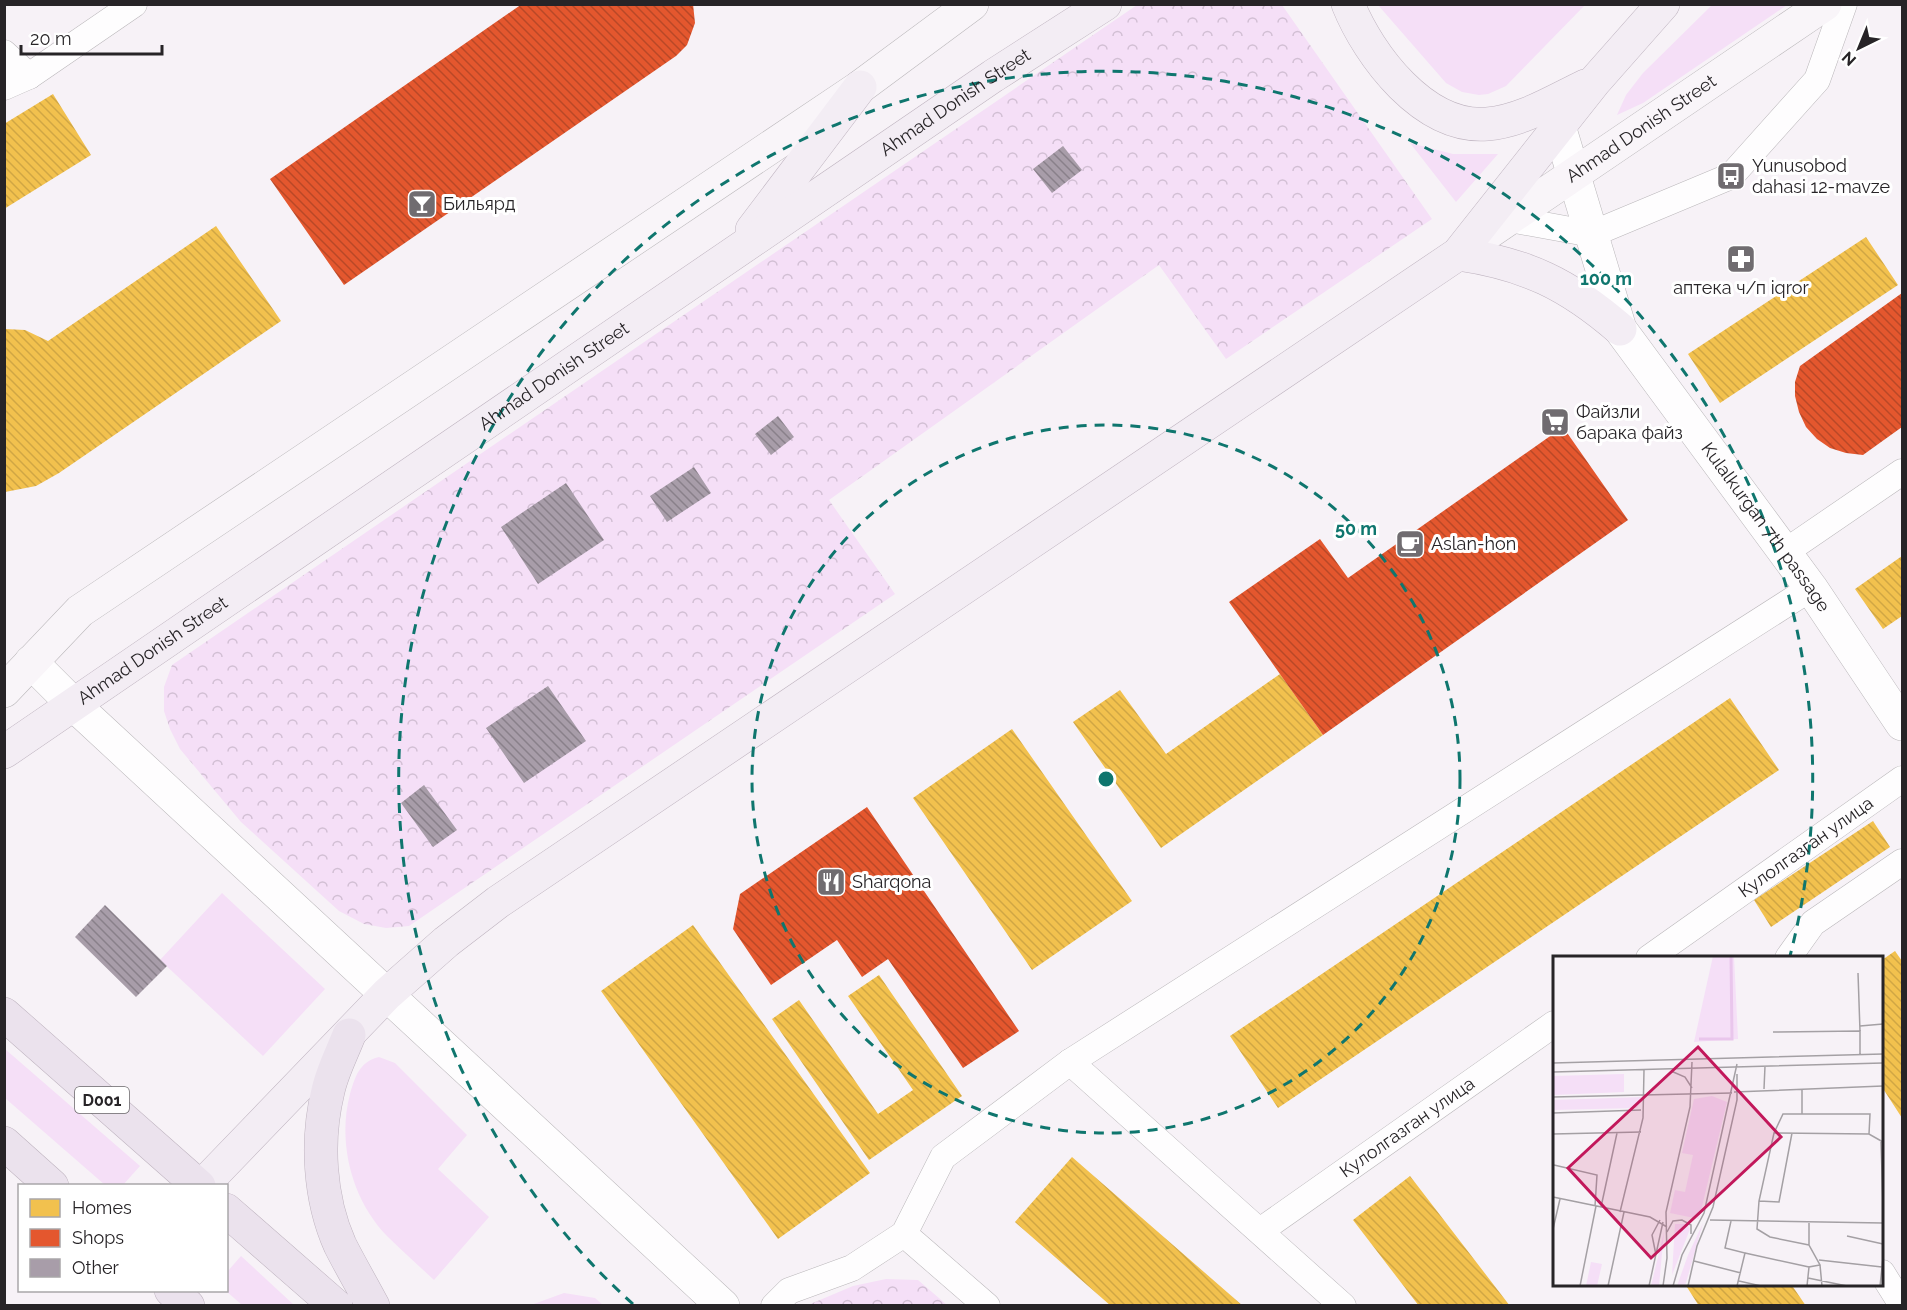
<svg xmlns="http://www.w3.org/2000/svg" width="1907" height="1310" font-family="Raleway,sans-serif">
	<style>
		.green { fill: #f5dff7 }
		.forest { fill: url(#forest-crowns) }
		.homes { fill: url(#homes-back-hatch) }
		.shops { fill: url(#shops-back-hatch) }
		.building { fill: url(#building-back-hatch) }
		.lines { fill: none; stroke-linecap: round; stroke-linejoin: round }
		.lane-casing { stroke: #bab7ba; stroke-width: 27 }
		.street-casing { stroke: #bab7ba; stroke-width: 34 }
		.secondary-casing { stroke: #bab7ba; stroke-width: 34 }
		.primary-casing { stroke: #beb3bf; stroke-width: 34 }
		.highway-casing { stroke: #beb3bf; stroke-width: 34 }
		.lane { stroke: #fefdfe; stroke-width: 26 }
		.street { stroke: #fefdfe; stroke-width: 33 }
		.secondary { stroke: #f9f5f9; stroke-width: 33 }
		.primary { stroke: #f3edf4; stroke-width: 33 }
		.highway { stroke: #ebe2ed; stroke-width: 33 }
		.ring { fill: none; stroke: #0f766e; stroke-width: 3; stroke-dasharray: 10 8 }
		.labels { text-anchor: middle; stroke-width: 6; stroke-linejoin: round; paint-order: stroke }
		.shield { fill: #fff; stroke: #686668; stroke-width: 1.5 }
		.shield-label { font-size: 16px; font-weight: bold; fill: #272427 }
		.street-label { font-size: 18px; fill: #272427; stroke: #fff }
		.poi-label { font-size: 18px; fill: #272427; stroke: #fff; text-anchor: start }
		.inset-river { fill: none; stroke: #e9c6ec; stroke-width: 3 }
		.inset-road { fill: none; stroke: #a4a0a4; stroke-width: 1.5 }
		.view { fill: #c2185b; fill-opacity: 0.15; stroke: #c2185b; stroke-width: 3 }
		.inset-edge { fill: none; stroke: #272427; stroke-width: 3 }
		.centre { fill: #0f766e; stroke: #fff; stroke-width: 3 }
		.ring-label { font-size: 18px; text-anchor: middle; font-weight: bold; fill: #0f766e; stroke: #fff; stroke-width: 6; stroke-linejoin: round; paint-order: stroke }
	</style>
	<defs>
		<pattern id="forest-crowns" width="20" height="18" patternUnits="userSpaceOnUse" patternTransform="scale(1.5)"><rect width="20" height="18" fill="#f5dff7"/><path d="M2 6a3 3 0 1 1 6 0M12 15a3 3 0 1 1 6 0" fill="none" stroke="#d2bfd4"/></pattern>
		<pattern id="homes-back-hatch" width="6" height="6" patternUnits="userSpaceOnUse" patternTransform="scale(1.5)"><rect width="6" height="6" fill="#f2c14e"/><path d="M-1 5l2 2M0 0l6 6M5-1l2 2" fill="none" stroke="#d0a644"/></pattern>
		<pattern id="shops-back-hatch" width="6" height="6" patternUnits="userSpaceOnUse" patternTransform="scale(1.5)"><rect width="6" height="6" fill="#e4572e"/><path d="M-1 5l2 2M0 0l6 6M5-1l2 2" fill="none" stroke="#b94827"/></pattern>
		<pattern id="building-back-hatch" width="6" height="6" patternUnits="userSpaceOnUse" patternTransform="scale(1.5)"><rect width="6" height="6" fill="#a89da9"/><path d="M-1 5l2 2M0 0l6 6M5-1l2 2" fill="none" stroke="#89808a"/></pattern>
	</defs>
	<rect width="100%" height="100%" fill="#f7f2f7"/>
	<!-- green -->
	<path class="green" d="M1378,5H1585L1506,86L1488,94L1479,95L1462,92L1446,83Z
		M1712,5H1787L1643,103L1617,115L1626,95L1643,73Z
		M1410,143L1453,154H1498L1456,202Z
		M222,893L325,989L263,1056L160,960Z
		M5,1049L140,1166L123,1185H105L5,1098Z
		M379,1057L395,1063L467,1135L438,1169L489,1217L434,1280C418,1265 402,1251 387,1236C352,1200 337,1143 350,1094C355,1077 359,1062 379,1057Z
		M241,1256L294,1305H242L226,1291L227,1272Z
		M564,1293L595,1298L603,1305H531Z"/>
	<!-- forest -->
	<path class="forest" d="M1137,5H1282L1432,219L1226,359L1159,265L829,500L895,594L409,926L386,928L364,924L339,911L241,822L180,749L170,729L164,711V687L172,665Z
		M886,1279L918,1280L947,1305H808L853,1286Z"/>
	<!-- homes -->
	<path class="homes" d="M53,94L91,155L4,209V124Z
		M216,226L281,321L59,473L36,486L5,492V329L25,330L48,341Z
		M1866,237L1898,285L1720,403L1688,354Z
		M1902,556V616L1883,629L1855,589Z
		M1280,674L1323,735L1161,848L1073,722L1120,690L1166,754Z
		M1730,698L1779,770L1278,1108L1230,1036Z
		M1012,729L1132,901L1032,970L913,798Z
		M1873,821L1890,847L1771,927L1754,900Z
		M693,925L870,1173L778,1239L601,991Z
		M1895,951L1902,961V1118L1882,1087V960Z
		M879,975L962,1096L869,1160L772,1019L799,1000L878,1114L913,1090L848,996Z
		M1072,1157L1243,1306H1111L1015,1222Z
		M1410,1176L1510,1306H1419L1353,1220Z
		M1685,1284H1791L1806,1306H1699Z"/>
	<!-- shops -->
	<path class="shops" d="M522,4H693L695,23L687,45L676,56L344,285L270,179Z
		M1902,293V427L1863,455L1846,453L1830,448L1817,439L1806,427L1799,412L1795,396V382L1800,366Z
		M1563,427L1628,520L1323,735L1229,602L1320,539L1348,578Z
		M867,807L1019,1031L963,1068L888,959L862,977L837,940L771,985L733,929L740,894Z"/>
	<!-- building -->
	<path class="building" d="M1063,146L1082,170L1052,193L1033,169Z
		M778,416L794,437L771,455L755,434Z
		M694,467L711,493L667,522L650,496Z
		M566,483L604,540L538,584L501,527Z
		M548,686L586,741L524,783L486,728Z
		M424,785L457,830L433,847L401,803Z
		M105,905L167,966L136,997L75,937Z"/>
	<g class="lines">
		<!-- lane casing -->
		<g class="lane-casing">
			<g id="lane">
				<path d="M4,53L29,76L134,4"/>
				<path d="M4,87L29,76"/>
				<path d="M1510,219L1592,234L1731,176L1817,80L1844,4"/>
				<path d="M1785,552L1902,472"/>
				<path id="s1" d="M1649,958L1902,779"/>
				<path d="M1788,958L1813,923L1902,862"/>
				<path d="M1070,1062L1343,1306"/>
				<path id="s2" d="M1260,1231L1554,1024"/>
				<path d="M904,1234L987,1306"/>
				<path d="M1882,1273L1902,1305"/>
				<path d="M774,1306L789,1291L852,1268L904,1234L943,1157L1070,1062L1811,588"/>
			</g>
		</g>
		<!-- street casing -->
		<g class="street-casing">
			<g id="street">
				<path id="s3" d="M1559,126L1620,329L1811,588L1902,724"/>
				<path d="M31,662L73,704L723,1306"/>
			</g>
		</g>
		<!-- secondary casing -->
		<g class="secondary-casing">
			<g id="secondary">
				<path id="s4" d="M1464,249L1825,4"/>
				<path d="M4,691L80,611L860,87L972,4"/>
			</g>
		</g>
		<!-- primary casing -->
		<g class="primary-casing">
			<g id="primary">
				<path d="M1348,4C1369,56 1424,129 1487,124C1522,121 1554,101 1585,86"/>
				<path d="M752,230L860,87"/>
				<path d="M1458,254C1526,264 1568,284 1620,329"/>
				<path id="s5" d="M4,752L993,76L1105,4"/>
				<path d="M202,1186L387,994L446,942L498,902L1458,254L1595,81L1663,4"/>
			</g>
		</g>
		<!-- highway casing -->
		<g class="highway-casing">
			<path id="highway" d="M4,1014L199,1186
				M349,1035C342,1053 332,1072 328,1091C316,1140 319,1198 340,1245C350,1265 362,1285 373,1306
				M4,1143L52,1186
				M226,1210L336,1306
				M171,1290L188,1306"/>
		</g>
		<!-- lane -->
		<use href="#lane" class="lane"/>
		<!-- street -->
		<use href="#street" class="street"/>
		<!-- secondary -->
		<use href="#secondary" class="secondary"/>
		<!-- primary -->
		<use href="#primary" class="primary"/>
		<!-- highway -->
		<use href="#highway" class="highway"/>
	</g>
	<!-- distance rings -->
	<g class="ring">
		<circle cx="1106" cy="779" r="354"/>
		<path d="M633 1304A707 707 0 1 1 1790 956"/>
	</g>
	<!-- icons -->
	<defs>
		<g id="bus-square" transform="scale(1.5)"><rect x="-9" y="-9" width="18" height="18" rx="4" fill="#706c70" stroke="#fff"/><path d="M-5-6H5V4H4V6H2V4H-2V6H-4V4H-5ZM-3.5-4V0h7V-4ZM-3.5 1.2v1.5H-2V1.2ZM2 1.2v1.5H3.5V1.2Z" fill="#fff"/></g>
		<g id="bar-square" transform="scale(1.5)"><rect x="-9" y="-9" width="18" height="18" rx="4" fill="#706c70" stroke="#fff"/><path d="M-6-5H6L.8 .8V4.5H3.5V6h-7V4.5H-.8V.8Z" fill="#fff"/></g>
		<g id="pharmacy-square" transform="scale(1.5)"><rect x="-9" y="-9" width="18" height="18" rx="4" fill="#706c70" stroke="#fff"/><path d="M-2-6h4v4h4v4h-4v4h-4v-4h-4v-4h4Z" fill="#fff"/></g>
		<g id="supermarket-square" transform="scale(1.5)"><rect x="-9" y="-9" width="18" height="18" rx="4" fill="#706c70" stroke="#fff"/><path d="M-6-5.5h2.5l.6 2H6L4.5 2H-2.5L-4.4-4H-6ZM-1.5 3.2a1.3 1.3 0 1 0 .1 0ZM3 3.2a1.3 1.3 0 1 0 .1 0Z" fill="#fff"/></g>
		<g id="cafe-square" transform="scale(1.5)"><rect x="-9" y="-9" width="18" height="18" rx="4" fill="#706c70" stroke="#fff"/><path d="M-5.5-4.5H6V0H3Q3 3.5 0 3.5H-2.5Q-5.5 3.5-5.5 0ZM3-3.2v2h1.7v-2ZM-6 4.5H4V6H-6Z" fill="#fff"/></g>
		<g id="restaurant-square" transform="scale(1.5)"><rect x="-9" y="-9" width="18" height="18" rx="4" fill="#706c70" stroke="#fff"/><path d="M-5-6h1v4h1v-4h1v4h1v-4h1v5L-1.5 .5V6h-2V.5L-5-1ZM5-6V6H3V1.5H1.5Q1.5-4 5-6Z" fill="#fff"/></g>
	</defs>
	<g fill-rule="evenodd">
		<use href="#bus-square" x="1731" y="176"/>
		<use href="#bar-square" x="422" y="204"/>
		<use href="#pharmacy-square" x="1741" y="259"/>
		<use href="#supermarket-square" x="1555" y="422"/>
		<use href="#cafe-square" x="1410" y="544"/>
		<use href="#restaurant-square" x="831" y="882"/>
	</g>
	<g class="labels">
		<!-- shield labels -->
		<rect class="shield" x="75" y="1087" width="54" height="26" rx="4.5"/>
		<g class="shield-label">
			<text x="102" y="1106">D001</text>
		</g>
		<!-- street labels -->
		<g class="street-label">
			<text dy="6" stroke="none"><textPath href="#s5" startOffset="1152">Ahmad Donish Street</textPath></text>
			<text dy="6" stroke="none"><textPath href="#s4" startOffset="214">Ahmad Donish Street</textPath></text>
			<text dy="6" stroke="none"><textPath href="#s5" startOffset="666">Ahmad Donish Street</textPath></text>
			<text dy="6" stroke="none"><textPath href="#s3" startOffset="458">Kulalkurgan 7th passage</textPath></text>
			<text dy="6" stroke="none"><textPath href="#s5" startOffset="180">Ahmad Donish Street</textPath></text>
			<text dy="6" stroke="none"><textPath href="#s1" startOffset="192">Кулолгазган улица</textPath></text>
			<text dy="6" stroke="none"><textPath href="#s2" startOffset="180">Кулолгазган улица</textPath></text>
		</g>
		<!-- poi labels -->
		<g class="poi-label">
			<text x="1752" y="172">Yunusobod<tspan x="1752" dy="21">dahasi 12-mavze</tspan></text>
			<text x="443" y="210">Бильярд</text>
			<text x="1741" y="294" text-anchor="middle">аптека ч/п iqror</text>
			<text x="1576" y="418">Файзли<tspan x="1576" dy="21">барака файз</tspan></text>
			<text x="1431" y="550">Aslan-hon</text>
			<text x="852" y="888">Sharqona</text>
		</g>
	</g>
	<!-- overview -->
	<g transform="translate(1553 956)">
		<rect width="330" height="330" fill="#f7f2f7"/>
		<path d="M160,0H181L185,83L141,86ZM150,267L132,330H124L135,299ZM122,268H134L137,273L119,319ZM111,276L106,330H98ZM38,306L49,308L44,330H33Z" fill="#f5dff7"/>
		<path d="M71,118V136L0,139V120ZM159,140L174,146L146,263L117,257L122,234L132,236L140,199L129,197L141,143ZM90,141L84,152L0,154V144Z" fill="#f5dff7"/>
		<path class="inset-river" d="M146,83H179L178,0"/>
		<path class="inset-road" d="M305,17L307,75M307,70L330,68M220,76L307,75V99M0,107L330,98M118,115L132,121L139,132M0,116L330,107M211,133L212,110M249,133V158H317L316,178M181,136L330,130M0,141L179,137M0,157L88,154M221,177L230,158H249M0,178L88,176M328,186L330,249M1,209L44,219L42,250M0,241L97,261L114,271M206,245L226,246L239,177M48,251L64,177M67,256L90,162L91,114M157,264L330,267M178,265L172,292L192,297L184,330M0,273L7,243M114,276L120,265L129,264L138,269V278M294,280L330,288M256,289L217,281L204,273L206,245L221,177L316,178L330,186M192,297L256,311M103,299L99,279L107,264M266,304L329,311M141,305L188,317M267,309L269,330M255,322L294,330M186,325L208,330M27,330L43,250M55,330L71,256M96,330L110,266M110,330L114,302L113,256L137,151L139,106M120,330L129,299L151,257L184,108M135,330L144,290L160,251L184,144V118M254,330L256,311L267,309L256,289V267M327,330L330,302"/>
		<path class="view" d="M145,91L228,181L98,302L15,212Z"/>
		<rect width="330" height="330" class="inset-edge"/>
	</g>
	<circle cx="1106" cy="779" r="9" class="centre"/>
	<g class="ring-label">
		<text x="1606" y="285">100 m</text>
		<text x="1356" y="535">50 m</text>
	</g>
	<!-- border -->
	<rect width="1907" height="1310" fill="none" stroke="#272427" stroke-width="12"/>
	<!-- legend -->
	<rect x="18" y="1184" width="210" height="108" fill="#ffffff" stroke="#a9a7a9" stroke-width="1.5"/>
	<rect x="30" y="1199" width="30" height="18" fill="#f2c14e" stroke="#a9a7a9" stroke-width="1.5"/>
	<text x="72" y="1214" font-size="18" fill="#272427">Homes</text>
	<rect x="30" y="1229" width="30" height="18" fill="#e4572e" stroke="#a9a7a9" stroke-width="1.5"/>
	<text x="72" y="1244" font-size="18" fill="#272427">Shops</text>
	<rect x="30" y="1259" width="30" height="18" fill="#a89da9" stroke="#a9a7a9" stroke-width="1.5"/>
	<text x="72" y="1274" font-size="18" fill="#272427">Other</text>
	<!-- north arrow -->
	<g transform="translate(1859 48) rotate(223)" stroke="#ffffff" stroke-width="4.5" paint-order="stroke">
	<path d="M0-4.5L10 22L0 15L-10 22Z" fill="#272427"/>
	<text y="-9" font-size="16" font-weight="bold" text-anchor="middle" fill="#272427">N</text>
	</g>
	<!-- scale -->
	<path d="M21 45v9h141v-9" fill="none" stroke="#272427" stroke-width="3"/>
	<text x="30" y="45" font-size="18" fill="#272427" stroke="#ffffff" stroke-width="4.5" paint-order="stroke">20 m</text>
</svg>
